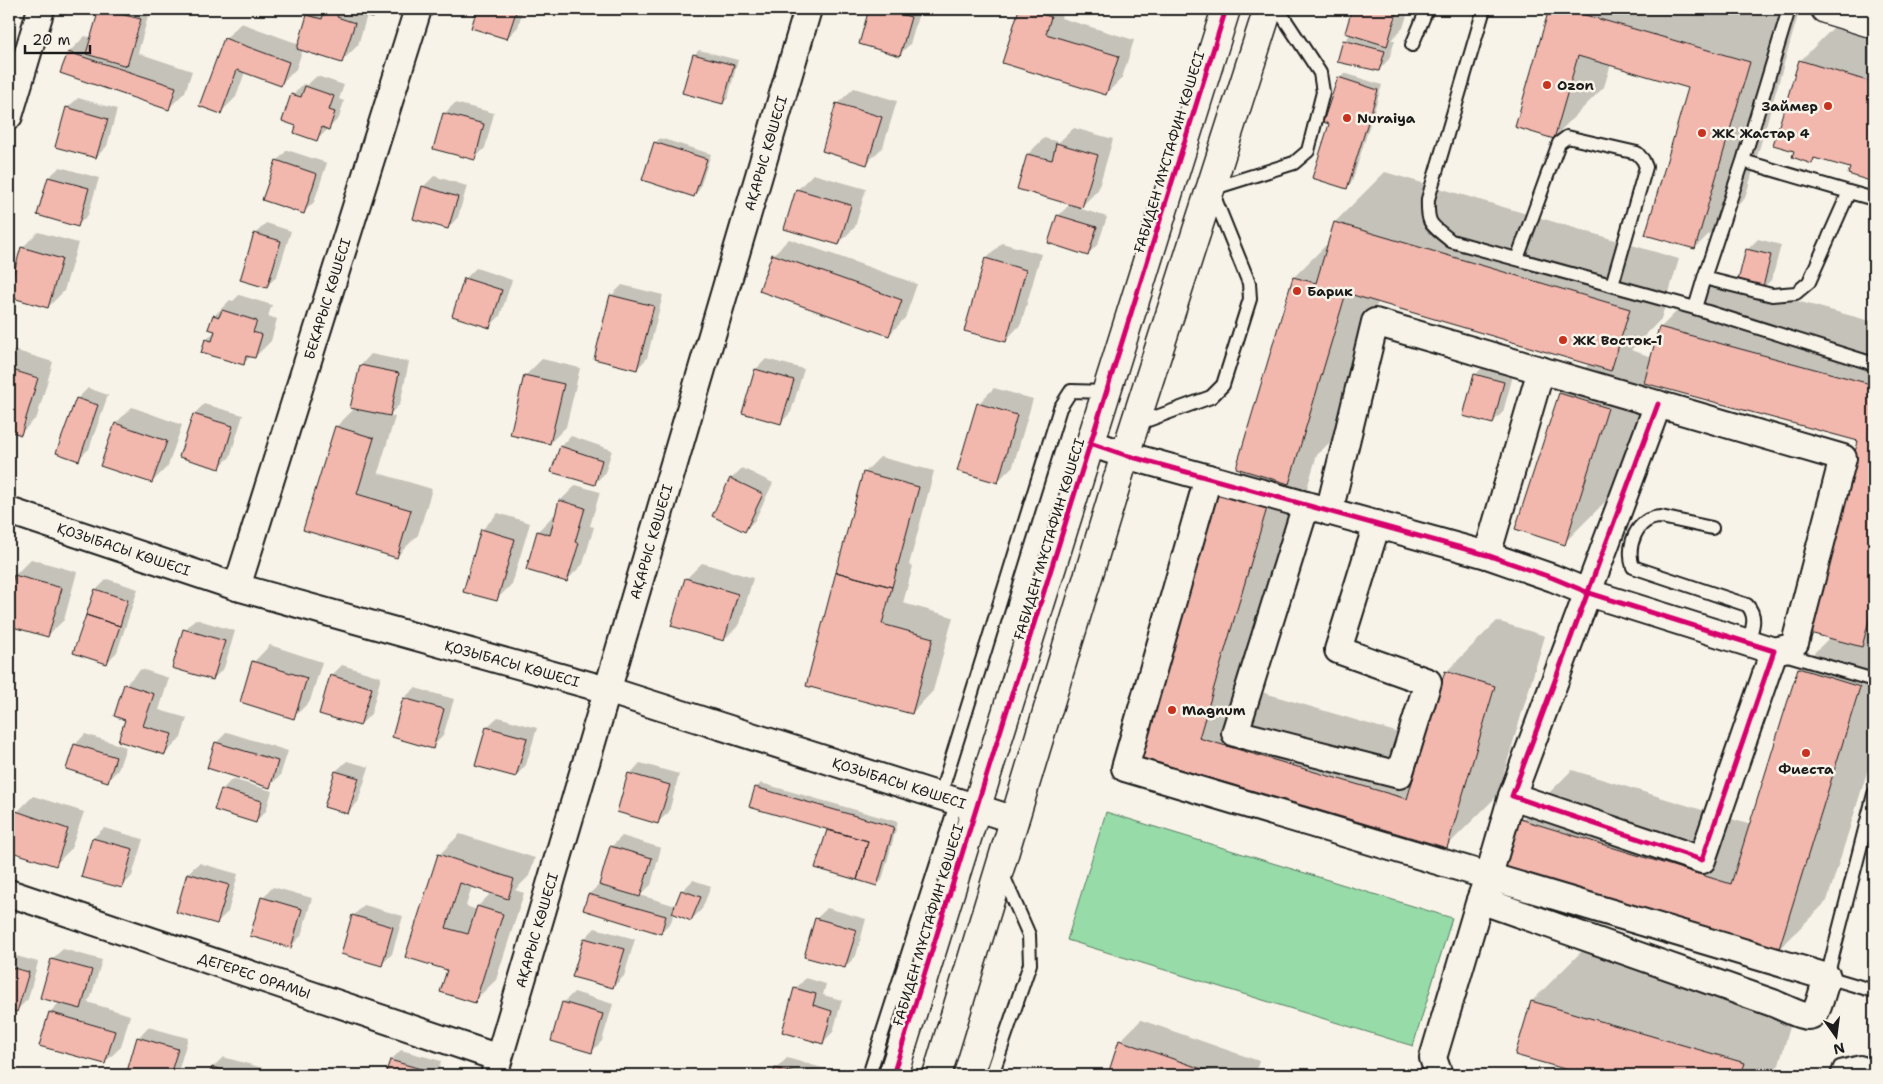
<svg xmlns="http://www.w3.org/2000/svg" width="1883" height="1084" font-family="'Shantell Sans',sans-serif">
	<style>
		.green { fill: #96dba8; stroke: #597c62 }
		.shadow { fill: #0003; fill-rule: evenodd }
		.building { fill: #f2b7ad; stroke: #1c1c1c }
		.lines { fill: none; stroke-linecap: round; stroke-linejoin: round }
		.lane-casing { stroke: #1c1c1c; stroke-width: 16 }
		.street-casing { stroke: #1c1c1c; stroke-width: 30 }
		.secondary-casing { stroke: #1c1c1c; stroke-width: 31 }
		.lane { stroke: #f7f3e8; stroke-width: 12 }
		.street { stroke: #f7f3e8; stroke-width: 26 }
		.secondary { stroke: #f7f3e8; stroke-width: 28 }
		.cycleway-casing { stroke: #f7f3e8; stroke-width: 8 }
		.cycleway { stroke: #d6006c; stroke-width: 5 }
		.poi-dot { fill: #c8321e; stroke: #f7f3e8; stroke-width: 2 }
		.labels { text-anchor: middle; stroke-width: 5; stroke-linejoin: round; paint-order: stroke }
		.poi-label { font-size: 14px; font-weight: bold; fill: #1c1c1c; stroke: #f7f3e8; text-anchor: start }
		.street-label { font-size: 14px; fill: #1c1c1c; stroke: #f7f3e8 }
	</style>
	<rect width="100%" height="100%" fill="#f7f3e8"/>
	<filter id="ink" filterUnits="userSpaceOnUse"><feTurbulence type="fractalNoise" baseFrequency=".02" numOctaves="2"/><feDisplacementMap in="SourceGraphic" scale="10" xChannelSelector="R" yChannelSelector="G"/><feConvolveMatrix kernelMatrix="1 2 1 2 8 2 1 2 1" color-interpolation-filters="sRGB"/></filter>
	<g filter="url(#ink)">
		<!-- green -->
		<path class="green" d="M1106,812L1452,918L1413,1046L1067,940Z"/>
		<!-- shadow -->
		<path class="shadow" d="M100,9H150L138,53L192,71L185,92L169,108L62,73L69,52L85,36L92,38Z
			M315,9H380L372,17L367,15L358,45L342,61L303,49L296,69L280,85L245,72L236,97L220,113L225,39L241,23L299,44L308,15Z
			M479,9H523L518,27L507,38L473,27Z
			M870,9H920L910,44L899,55L860,44Z
			M1020,9H1064L1061,18L1134,40L1122,78L1106,94L1003,62Z
			M1354,9H1409L1403,28L1391,40H1395L1389,59L1379,70L1344,41L1351,34L1347,32Z
			M1551,9H1786L1799,12L1745,198L1695,248L1689,87L1611,64L1604,87L1554,137L1516,126Z
			M1850,11L1874,18V175L1869,180L1852,168L1817,157L1812,162L1800,61Z
			M699,50L738,60L728,98L723,103L694,55Z
			M1344,73L1382,85L1352,182L1347,187L1331,123L1339,78Z
			M317,76L344,85L339,99L344,101L339,118L317,140L298,125L293,95L303,84L307,85Z
			M854,88L897,101L883,147L867,163L837,104Z
			M78,98L117,109L107,146L96,157L67,108Z
			M455,103L494,113L485,148L474,159L444,114Z
			M1074,128L1113,139L1098,190L1082,206L1073,204L1072,206L1107,217L1098,244L1088,254L1058,216L1071,203L1018,188L1028,154L1044,138L1059,142Z
			M660,138L711,154L699,190L694,195L655,143Z
			M287,150L327,163L314,202L304,212L277,161Z
			M60,167L99,178L88,215L77,226L49,177Z
			M1385,172L1679,259L1661,319L1631,350L1652,357L1660,328L1710,278L1738,285L1747,250L1758,239L1781,245L1772,279L1760,291L1874,322V750L1827,901L1777,951L1522,820L1572,770L1751,825L1799,668L1830,637L1860,440L1650,383L1614,493L1564,543L1517,528L1560,393L1590,363L1378,301L1339,433L1314,458H1316L1248,688L1426,741L1447,671L1497,621L1545,636L1497,796L1447,846L1141,756L1218,494L1243,469L1238,467L1294,277L1329,242L1335,222Z
			M813,174L866,189L855,227L839,243L797,190Z
			M434,176L467,186L458,217L448,228L423,187Z
			M266,223L291,231L277,276L267,286L255,234Z
			M38,232L78,243L64,291L48,307L9,296L22,248Z
			M789,239L917,284L905,318L889,335L773,255Z
			M1002,243L1041,254L1021,324L1005,341L986,259Z
			M476,268L512,280L500,316L489,327L465,279Z
			M622,285L663,295L647,358L637,369L595,358L612,295Z
			M239,295L272,305L268,316L277,319L271,341L255,357L251,356L243,364L206,340L216,330L214,316L230,300L233,301Z
			M14,350L53,362L37,417L21,433L9,430V355Z
			M371,354L409,362L400,404L389,415L395,417L378,473L432,489L418,535L396,557L305,529L336,427L355,408L352,407L361,365Z
			M542,359L580,368L566,427L550,443L512,434L526,375Z
			M766,359L804,369L791,412L781,423L756,369Z
			M1486,364L1514,372L1503,412L1493,422L1475,375Z
			M88,388L108,395L89,449L78,459L77,399Z
			M994,388L1033,399L1013,466L997,482L978,404Z
			M204,404L243,415L230,457L219,467L194,414Z
			M132,407L182,425L168,466L152,482L102,465L116,423Z
			M571,436L612,450L605,473L594,484L561,447Z
			M880,457L934,471L909,565L913,566L903,603L953,617L933,691L912,713L807,685L864,473Z
			M742,468L773,483L755,520L745,530L731,479Z
			M576,485L600,492L590,526L594,527L583,564L567,580L538,531L554,515L556,516L560,501Z
			M498,513L530,523L512,584L496,600L482,530Z
			M31,559L77,572L64,620L47,636L9,625V597L15,575Z
			M702,563L753,578L740,624L724,640L686,579Z
			M107,579L138,589L117,652L106,663L96,590Z
			M195,619L235,631L224,668L213,679L185,630Z
			M270,645L322,662L310,701L294,717L254,662Z
			M342,665L381,677L371,714L360,725L331,676Z
			M141,669L169,678L159,710L187,718L181,738L165,754L126,719L125,685Z
			M415,688L454,699L443,736L432,747L404,698Z
			M498,717L537,728L526,765L516,776L476,765L487,727Z
			M227,732L288,751L280,776L269,786L216,743Z
			M85,734L126,747L118,770L108,780L75,745Z
			M347,761L369,767L358,802L347,813L326,806L336,771Z
			M640,763L679,774L669,812L658,822L630,774Z
			M232,779L272,791L266,811L255,822L222,790Z
			M761,783L898,822L882,880L877,885L817,867L829,829L756,788Z
			M33,796L84,812L71,849L55,865L9,850V837L17,812Z
			M104,828L143,839L132,876L122,887L82,876L93,838Z
			M460,834L535,858L529,876L515,890L524,893L496,980L474,1001L448,969L439,855ZM472,886L492,892L478,906L477,910L466,906Z
			M622,836L661,848L651,885L640,895L676,906L683,890L693,880L711,886L702,909L691,920L674,913L671,922L661,932L584,910L589,894L600,884L611,847Z
			M199,863L238,874L228,912L217,922L188,873Z
			M273,887L312,898L301,936L291,946L262,898Z
			M364,905L403,916L392,954L382,964L353,916Z
			M827,908L866,919L856,956L845,967L816,919Z
			M595,928L635,939L624,976L613,987L585,938Z
			M63,949L102,960L91,997L87,1002L130,1015L121,1047L104,1063L41,1045L50,1012L60,1002L52,959Z
			M1582,951L1794,1013L1779,1065L1769,1075H1591L1516,1054L1532,1001Z
			M9,954L38,962L28,999L17,1010L9,1008Z
			M806,978L826,984L823,995L842,1000L833,1032L823,1042L795,989Z
			M574,992L613,1004L602,1041L591,1052L563,1003Z
			M1141,1020L1259,1061L1255,1075H1123L1110,1071L1120,1041Z
			M148,1027L188,1038L177,1075H127L138,1038Z
			M1874,1049V1075H1848Z
			M401,1050L441,1061L437,1075H387L391,1060Z
			M223,1057L263,1068L261,1075H211L213,1067Z
			M787,1058L826,1069L825,1075H774L776,1069Z
			M550,1068L574,1075H543Z"/>
		<!-- building -->
		<path class="building" d="M99,9L141,19L127,66L86,54Z
			M325,9H340L337,17L355,23L342,63L297,49L307,15L322,19Z
			M342,9H376L373,18Z
			M477,9H517L507,39L471,28Z
			M869,9H881L911,17L900,56L859,44Z
			M1019,9H1026L1051,17L1046,34L1119,56L1106,95L1002,63Z
			M1352,9H1398L1387,46L1345,33Z
			M1549,9H1564L1750,62L1695,249L1645,235L1688,88L1578,56L1554,139L1515,127Z
			M224,38L289,62L281,86L237,70L221,114L199,106Z
			M1343,40L1385,51L1379,71L1337,62Z
			M68,52L176,87L169,110L60,73Z
			M693,54L734,65L723,104L682,93Z
			M1799,60L1874,83V175H1872L1870,181L1848,174L1850,168L1814,158L1812,164L1792,157L1794,151L1773,145Z
			M1338,77L1378,90L1347,189L1312,178L1329,124L1323,122Z
			M305,86L334,96L329,110L335,112L329,130L322,127L317,141L294,133L296,126L282,121L291,94L301,97Z
			M836,103L882,117L867,165L822,151Z
			M66,107L108,119L96,158L55,147Z
			M443,113L484,124L475,160L433,149Z
			M654,142L707,159L694,197L642,180Z
			M1056,143L1098,155L1082,208L1017,189L1027,154L1052,160Z
			M276,160L317,174L304,214L262,200Z
			M48,177L89,188L78,227L37,215Z
			M422,186L458,197L448,229L413,219Z
			M796,189L851,205L839,245L784,229Z
			M1057,215L1097,227L1088,256L1048,243Z
			M1334,222L1630,309L1611,371L1346,293L1289,484L1236,468L1293,277L1316,283Z
			M254,233L281,241L267,288L240,280Z
			M21,247L62,259L48,308L9,297V290Z
			M1746,249L1771,255L1762,291L1737,285Z
			M772,254L902,300L889,336L759,291Z
			M985,258L1026,270L1006,342L964,331Z
			M464,278L502,290L490,328L452,316Z
			M610,295L654,306L637,370L594,359Z
			M222,310L257,321L253,332L262,335L255,358L246,356L244,365L201,353L205,339L212,341L215,331L208,329L213,315L219,317Z
			M1659,327L1874,385V601L1862,647L1806,632L1858,441L1644,383Z
			M360,365L399,373L390,416L350,408Z
			M9,369L38,378L21,435L9,431Z
			M755,369L794,380L781,424L742,413Z
			M1474,374L1504,382L1493,424L1463,416Z
			M524,375L564,384L550,444L510,435Z
			M1559,393L1608,408L1565,545L1515,529Z
			M76,398L98,405L79,461L56,453Z
			M977,403L1017,415L998,483L957,471Z
			M193,414L233,426L220,469L179,457Z
			M115,423L167,441L152,483L100,466Z
			M335,426L374,438L357,494L411,510L397,558L303,530Z
			M560,446L602,460L595,485L551,472Z
			M863,472L919,487L892,587L836,572Z
			M730,478L763,494L745,532L712,516Z
			M1217,493L1267,508L1199,738L1407,799L1445,671L1495,686L1447,848L1139,757Z
			M559,500L585,508L575,542L579,543L567,582L526,570L537,531L550,535Z
			M481,529L515,539L497,601L463,592Z
			M836,572L892,587L882,624L933,638L912,714L806,686Z
			M14,575L62,588L48,637L9,626V593Z
			M685,578L738,594L724,641L671,626Z
			M95,589L128,600L120,626L86,615Z
			M86,615L120,626L107,664L73,653Z
			M183,629L225,641L213,680L172,668Z
			M252,661L307,678L294,719L240,702Z
			M1798,668L1860,687L1778,952L1505,868L1520,819L1731,884Z
			M330,675L372,688L360,726L319,714Z
			M124,684L154,694L143,726L172,734L165,755L118,741L125,720L114,716Z
			M403,698L444,709L433,749L392,737Z
			M486,727L527,738L516,777L475,766Z
			M215,742L278,761L270,788L207,768Z
			M74,744L116,757L108,782L66,769Z
			M335,771L359,778L348,814L324,807Z
			M628,773L670,785L658,824L617,812Z
			M755,787L894,827L877,886L857,880L868,841L749,807Z
			M221,789L262,801L256,823L214,810Z
			M16,811L68,829L56,866L9,851V833Z
			M827,830L868,841L857,880L815,868Z
			M92,838L133,849L122,888L81,877Z
			M610,846L652,858L640,897L599,885Z
			M438,854L514,879L508,899L460,883L446,928L468,934L477,906L503,914L475,1003L440,992L447,970L405,957Z
			M187,873L229,885L217,924L176,912Z
			M681,890L701,897L691,921L672,913Z
			M588,894L666,916L661,934L583,910Z
			M261,897L302,909L291,948L250,936Z
			M352,915L393,927L382,966L341,954Z
			M815,918L857,930L845,968L804,957Z
			M584,938L625,949L613,988L572,977Z
			M51,959L92,970L81,1009L40,998Z
			M9,967L29,972L17,1012L9,1009Z
			M794,988L816,994L813,1005L832,1011L823,1044L782,1032Z
			M1531,1001L1745,1063L1741,1075H1586L1515,1055Z
			M562,1002L603,1014L592,1053L551,1041Z
			M49,1012L115,1031L105,1064L39,1046Z
			M137,1037L178,1049L170,1075H126Z
			M1119,1040L1219,1075H1120L1109,1071Z
			M390,1060L431,1072L430,1075H385Z
			M212,1067L242,1075H209Z
			M775,1068L800,1075H773Z"/>
		<g class="lines">
			<!-- lane casing -->
			<g class="lane-casing">
				<path id="lane" d="M1484,9L1428,199C1427,226 1431,224 1451,241L1695,308L1874,364
					M1789,9L1743,161L1849,192
					M1412,45L1427,9
					M1517,259L1559,143L1567,137L1637,153L1643,160L1646,167L1612,285
					M1704,278L1743,161
					M1695,308L1704,278L1772,295L1796,293L1809,282L1849,192L1874,199
					M1137,424L1211,397L1223,385L1250,299L1249,283L1211,189L1294,163L1308,151L1323,92L1320,73L1278,9
					M1712,528L1661,517C1636,517 1626,547 1633,567L1747,605C1758,617 1752,629 1748,643
					M1781,653L1874,680
					M1874,794L1827,977L1874,991
					M940,796L1060,408L1071,391L1106,392
					M869,1075L957,801
					M992,1075L1030,964L1029,935L1002,873
					M1837,1075L1840,1067L1860,1062L1874,1066"/>
			</g>
			<!-- street casing -->
			<g class="street-casing">
				<g id="street">
					<path d="M9,116L41,9"/>
					<path d="M1090,443L1125,455L1487,555L1553,578L1589,593L1774,651L1702,860L1512,796L1658,404"/>
					<path d="M1208,478L1125,768L1827,977C1813,1024 1818,1023 1773,1003L1480,900"/>
					<path d="M1306,505L1235,733L1399,775L1428,682L1338,650L1377,524"/>
					<path id="s1" d="M9,511L237,587L607,690L1015,820"/>
					<path d="M1329,512L1375,322L1843,458L1795,643L1788,648L1774,651"/>
					<path d="M1487,555L1541,370"/>
					<path id="s2" d="M237,587L418,9"/>
					<path id="s3" d="M9,893L499,1058"/>
					<path id="s4" d="M494,1075L808,9"/>
					<path d="M1439,1075L1433,1058L1480,900L1489,875L1512,796"/>
				</g>
			</g>
			<!-- secondary casing -->
			<g class="secondary-casing">
				<path id="secondary" d="M1825,9L1874,24
					M893,1075L1226,9
					M937,1075L1125,455L1268,9"/>
			</g>
			<!-- lane -->
			<use href="#lane" class="lane"/>
			<!-- street -->
			<use href="#street" class="street"/>
			<!-- secondary -->
			<use href="#secondary" class="secondary"/>
			<!-- cycleway casing -->
			<g class="cycleway-casing">
				<path id="cycleway" d="M1090,443L1125,455L1487,555L1553,578L1589,593L1774,651L1702,860L1512,796L1658,404
					M893,1075L1226,9"/>
			</g>
			<!-- cycleway -->
			<use href="#cycleway" class="cycleway"/>
		</g>
	</g>
	<!-- markers -->
	<g class="poi-dot">
		<circle cx="1547" cy="85" r="5"/>
		<circle cx="1828" cy="106" r="5"/>
		<circle cx="1347" cy="118" r="5"/>
		<circle cx="1702" cy="133" r="5"/>
		<circle cx="1297" cy="291" r="5"/>
		<circle cx="1563" cy="340" r="5"/>
		<circle cx="1172" cy="710" r="5"/>
		<circle cx="1806" cy="753" r="5"/>
	</g>
	<g class="labels">
		<!-- poi labels -->
		<g class="poi-label">
			<text x="1557" y="90">Ozon</text>
			<text x="1818" y="111" text-anchor="end">Займер</text>
			<text x="1357" y="123">Nuraiya</text>
			<text x="1712" y="138">ЖК Жастар 4</text>
			<text x="1307" y="296">Барик</text>
			<text x="1573" y="345">ЖК Восток-1</text>
			<text x="1182" y="715">Magnum</text>
			<text x="1806" y="774" text-anchor="middle">Фиеста</text>
		</g>
		<!-- street labels -->
		<g class="street-label">
			<text transform="translate(1169 152) rotate(-73)" y="5">ҒАБИДЕН МҰСТАФИН КӨШЕСІ</text>
			<text dy="5" stroke="none"><textPath href="#s4" startOffset="961">АҚАРЫС КӨШЕСІ</textPath></text>
			<text dy="5" stroke="none"><textPath href="#s2" startOffset="302">БЕКАРЫС КӨШЕСІ</textPath></text>
			<text transform="translate(1049 539) rotate(-73)" y="5">ҒАБИДЕН МҰСТАФИН КӨШЕСІ</text>
			<text dy="5" stroke="none"><textPath href="#s4" startOffset="556">АҚАРЫС КӨШЕСІ</textPath></text>
			<text dy="5" stroke="none"><textPath href="#s1" startOffset="121">ҚОЗЫБАСЫ КӨШЕСІ</textPath></text>
			<text dy="5" stroke="none"><textPath href="#s1" startOffset="526">ҚОЗЫБАСЫ КӨШЕСІ</textPath></text>
			<text dy="5" stroke="none"><textPath href="#s1" startOffset="931">ҚОЗЫБАСЫ КӨШЕСІ</textPath></text>
			<text transform="translate(928 925) rotate(-73)" y="5">ҒАБИДЕН МҰСТАФИН КӨШЕСІ</text>
			<text dy="5" stroke="none"><textPath href="#s4" startOffset="151">АҚАРЫС КӨШЕСІ</textPath></text>
			<text dy="5" stroke="none"><textPath href="#s3" startOffset="259">ДЕГЕРЕС ОРАМЫ</textPath></text>
		</g>
	</g>
	<!-- margin -->
	<rect width="1883" height="1084" fill="none" stroke="#f7f3e8" stroke-width="30"/>
	<rect x="15" y="15" width="1853" height="1054" fill="none" stroke="#1c1c1c" stroke-width="2" filter="url(#ink)"/>
	<!-- north arrow -->
	<g transform="translate(1836 1036) rotate(166)" stroke="#f7f3e8" stroke-width="4" paint-order="stroke">
	<path d="M0-4L9 19L0 12L-9 19Z" fill="#1c1c1c"/>
	<text y="-8" font-size="14" font-weight="bold" text-anchor="middle" fill="#1c1c1c">N</text>
	</g>
	<!-- scale -->
	<path d="M25 45v8h65v-8" fill="none" stroke="#1c1c1c" stroke-width="2.5"/>
	<text x="32" y="45" font-size="15" fill="#1c1c1c" stroke="#f7f3e8" stroke-width="4" paint-order="stroke">20 m</text>
</svg>
